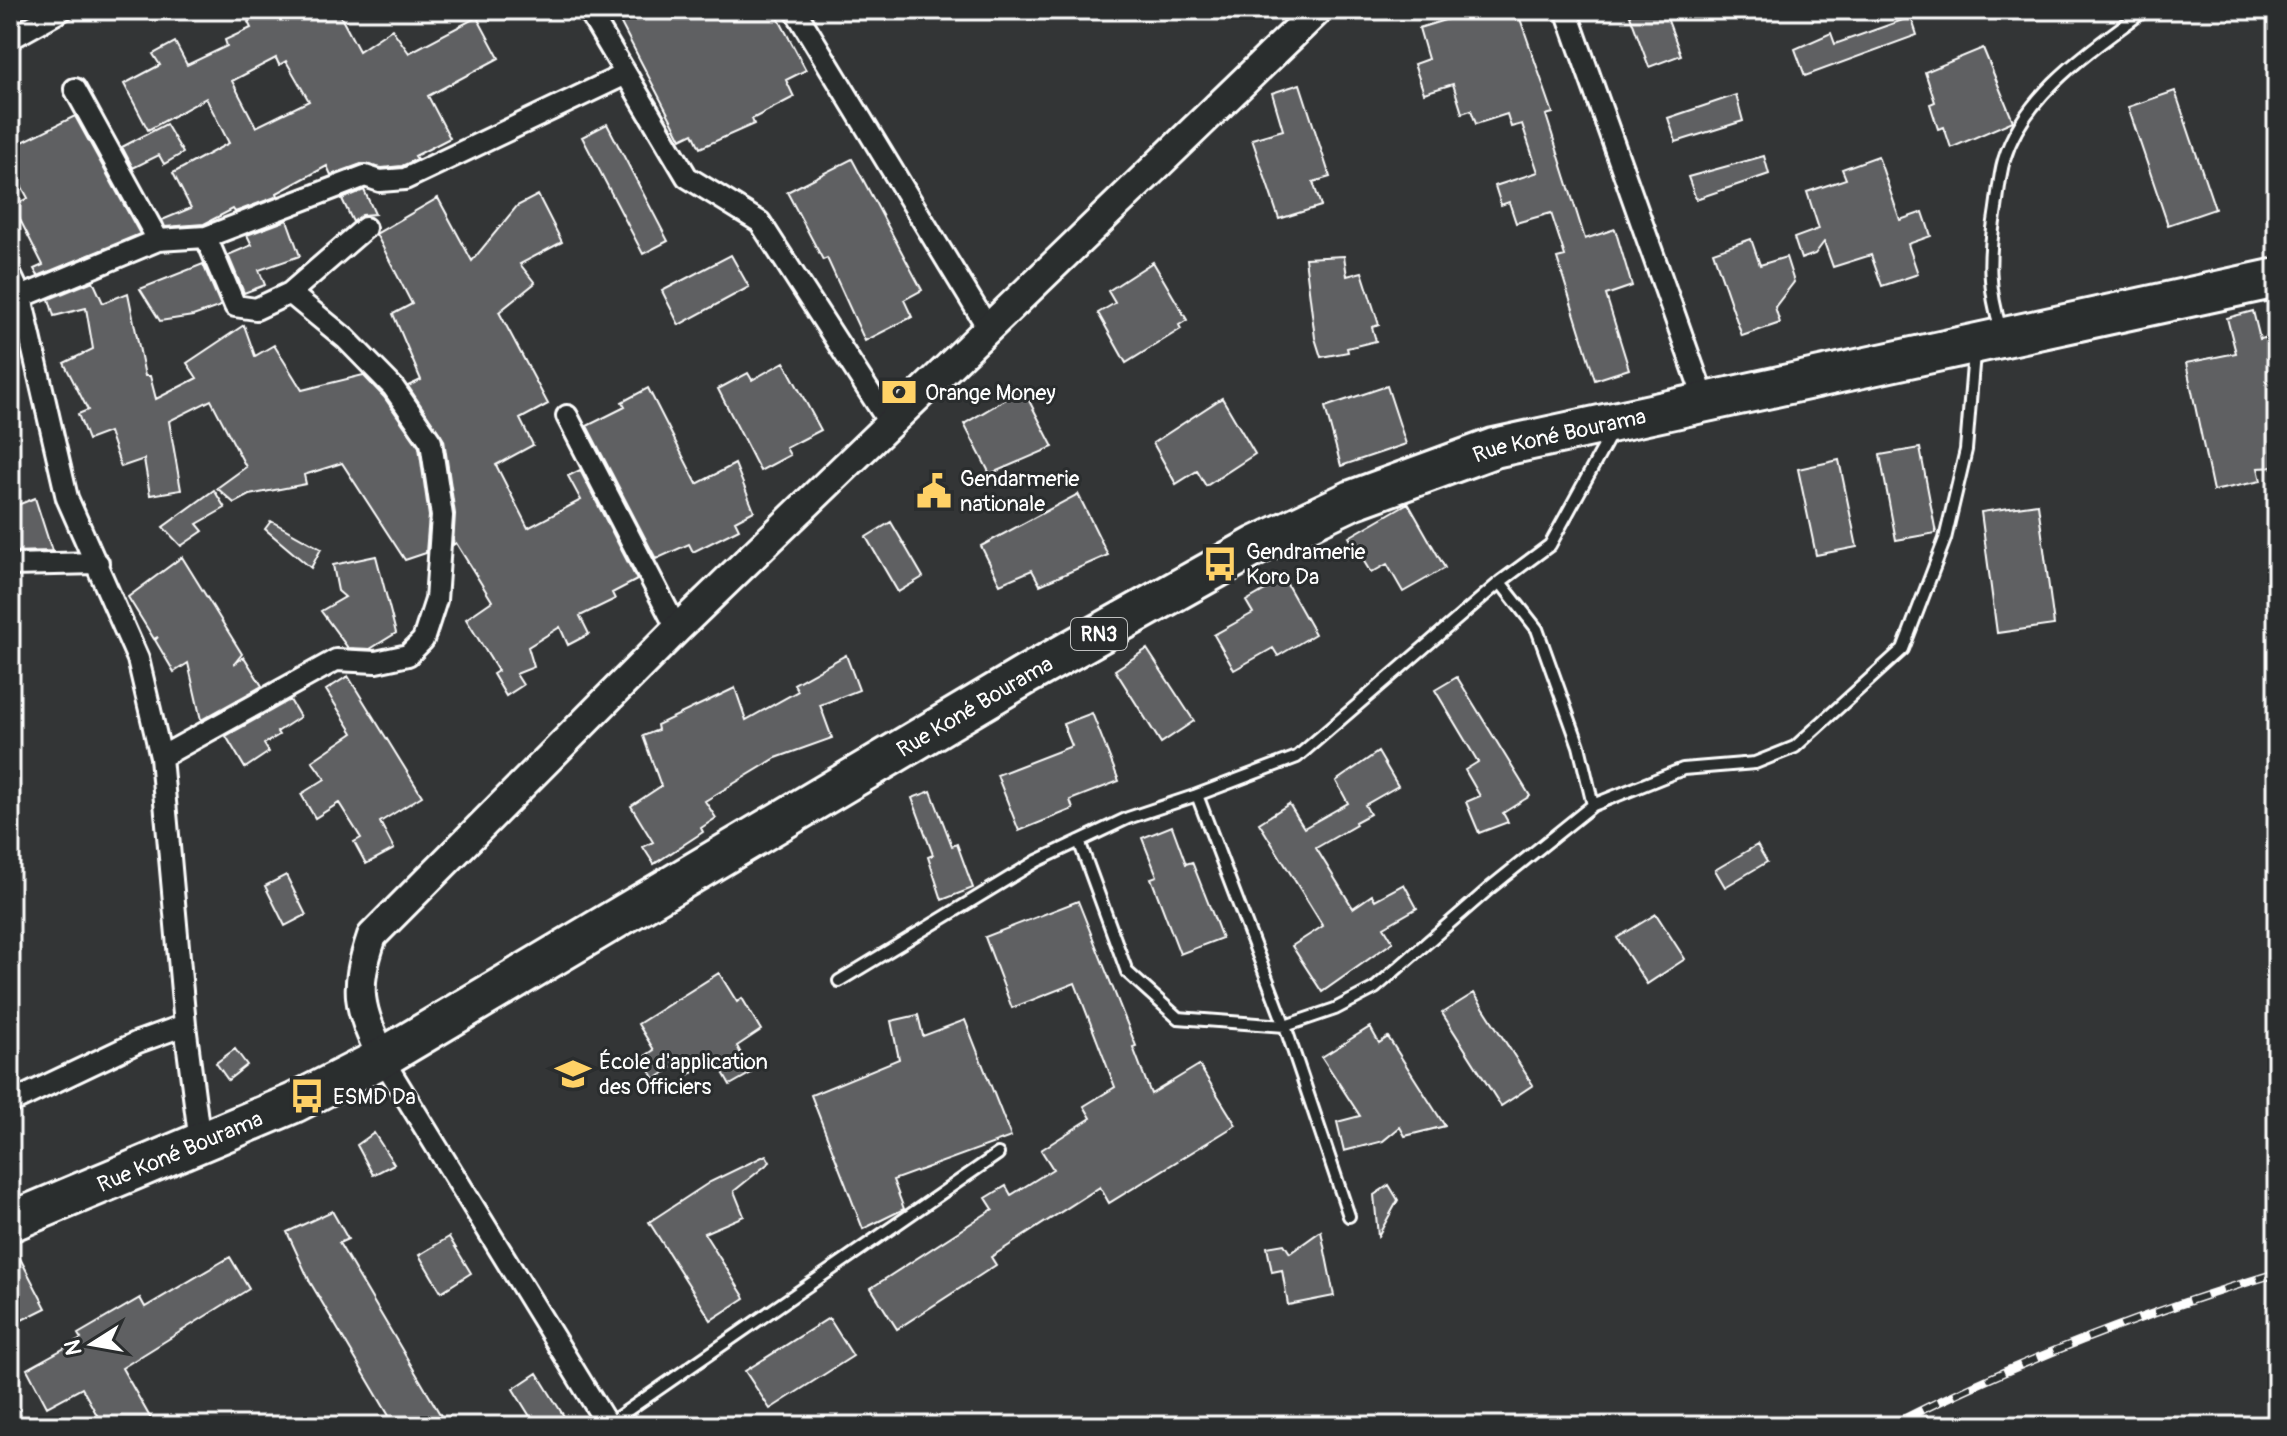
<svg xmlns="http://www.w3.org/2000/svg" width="2287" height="1436" font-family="Pangolin,sans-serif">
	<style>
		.building { fill: #5f6162; stroke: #fff; stroke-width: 2; fill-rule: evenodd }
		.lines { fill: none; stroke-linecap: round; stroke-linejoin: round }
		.lane-casing { stroke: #fff; stroke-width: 16 }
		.street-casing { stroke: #fff; stroke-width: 26 }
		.secondary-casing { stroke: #fff; stroke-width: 34 }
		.highway-casing { stroke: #fff; stroke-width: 44 }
		.lane { stroke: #2a2d2e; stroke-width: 10 }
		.street { stroke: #2a2d2e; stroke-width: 20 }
		.secondary { stroke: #2a2d2e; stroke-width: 28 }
		.highway { stroke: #2a2d2e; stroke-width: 38 }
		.rail-casing { stroke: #fff; stroke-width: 9 }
		.rail { stroke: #2a2d2e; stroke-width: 6; stroke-dasharray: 18; stroke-linecap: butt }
		.labels { text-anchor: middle; stroke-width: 6; stroke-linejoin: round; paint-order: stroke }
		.shield { fill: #2a2d2e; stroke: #bfc0c0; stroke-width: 2 }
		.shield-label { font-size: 20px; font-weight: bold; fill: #fff }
		.poi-label { font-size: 22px; fill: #fff; stroke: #2a2d2e; text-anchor: start }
		.street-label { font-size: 22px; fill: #fff; stroke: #2a2d2e }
	</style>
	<rect width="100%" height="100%" fill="#333536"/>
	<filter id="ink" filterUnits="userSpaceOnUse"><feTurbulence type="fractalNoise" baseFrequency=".0125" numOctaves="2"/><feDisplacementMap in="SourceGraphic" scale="16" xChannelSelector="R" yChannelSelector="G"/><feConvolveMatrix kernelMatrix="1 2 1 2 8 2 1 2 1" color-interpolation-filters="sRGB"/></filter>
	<g filter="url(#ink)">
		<!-- building -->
		<path class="building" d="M269,10H337L359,51L392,29L409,53L477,17L499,58L428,96L450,138L415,156L417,159L402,166L382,168L361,164L331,175L327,166L277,193L278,196L235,212L233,209L204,224L165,227L162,220L191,208L173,173L229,143L206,98L148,130L124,84L160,65L153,54L175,42L187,65L227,46L225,40L251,28L248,22ZM276,58L279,65L286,61L309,101L256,127L232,81Z
			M614,10H774L806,70L786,80L794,97L752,119L754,124L700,148L693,133L681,139Z
			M1477,10H1517L1553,113L1546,115L1585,239L1615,229L1632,286L1606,295L1629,369L1595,380L1557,258L1565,256L1551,213L1516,223L1509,202L1501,205L1495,186L1538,172L1522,124L1511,127L1507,114L1476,124L1471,110L1462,113L1453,84L1424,93L1414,64L1428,59L1419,28Z
			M1628,10H1664L1681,55L1649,67Z
			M1911,17L1917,35L1805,76L1795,49L1831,33L1835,44Z
			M1983,48L2013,121L1951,148L1944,127L1938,129L1930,104L1935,102L1925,72Z
			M1300,84L1330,177L1313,182L1321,206L1279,219L1252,139L1283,130L1272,93Z
			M2175,91L2215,209L2168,225L2128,107Z
			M1736,95L1743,121L1676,142L1668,118Z
			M75,116L140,234L38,276L34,269L43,265L13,206L28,198L10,165V148Z
			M166,124L183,153L164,164L159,155L133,168L122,147Z
			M607,124L668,241L643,254L582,137Z
			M1764,156L1769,174L1696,199L1688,177Z
			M1878,156L1900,220L1923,212L1931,236L1908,244L1918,274L1882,286L1871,255L1833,267L1824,242L1815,254L1801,259L1794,238L1819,229L1807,192L1846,179L1842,169Z
			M852,159L922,290L904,300L912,317L865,341L827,258L823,260L787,192Z
			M364,190L375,214L362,215L353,222L342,199Z
			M538,195L562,242L520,264L535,283L499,312L548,404L520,419L533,445L496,465L528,528L581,500L568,476L580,470L637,580L612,593L615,599L580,616L589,634L568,645L560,627L528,647L534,667L516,674L523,685L506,696L493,674L498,671L466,619L492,601L456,543L453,545L455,514L444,440L408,386L421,380L393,314L412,304L376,234L438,198L472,261L517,206Z
			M287,220L300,256L259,270L265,285L244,293L228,255L252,245L247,235Z
			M1751,239L1760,265L1786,257L1794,282L1775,307L1780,323L1742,336L1713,252Z
			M731,255L749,287L679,325L662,291Z
			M1344,256L1347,276L1362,272L1379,325L1372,327L1376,341L1347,348L1348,352L1321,357L1315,338L1305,258Z
			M1153,262L1187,320L1179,325L1181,329L1126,363L1098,313L1115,303L1108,291Z
			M203,264L221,306L193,316L160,321L140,289Z
			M93,281L103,303L128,293L145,376H150L156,399L197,378L187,363L244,325L255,356L274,345L302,390L363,375L384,397L419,447L429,516L426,553L405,560L342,463L304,475L306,484L249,495L234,503L217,488L246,467L211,400L169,421L181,490L150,495L144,459L121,467L109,432L88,440L78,414L88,410L64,363L93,349L86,308L54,316L49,299Z
			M2253,311L2260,339L2277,335V467L2258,468L2261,481L2213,491L2186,363L2236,353L2227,318Z
			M784,362L821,430L786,448L790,455L760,471L718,389L748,373L752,380Z
			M1387,386L1406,444L1341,466L1325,407Z
			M648,388L697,484L735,464L754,511L735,521L739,529L693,552L689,544L656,559L587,426L625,407L622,402Z
			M1023,389L1053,447L990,474L964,424Z
			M1222,398L1255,454L1206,486L1197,471L1176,484L1153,443Z
			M1920,448L1936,533L1896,540L1880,455Z
			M1839,460L1857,547L1816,555L1798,469Z
			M214,490L225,508L197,524L203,531L181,546L163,527Z
			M1078,494L1108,555L1040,585L1032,570L1000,584L981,546Z
			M35,498L52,551L10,552V508Z
			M1408,503L1445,568L1403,592L1387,564L1371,573L1349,537Z
			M2038,504L2054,625L1997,633L1981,512Z
			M271,521L321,549L311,568L265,529Z
			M891,522L923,577L898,592L866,537Z
			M376,556L396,633L370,649L348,648L321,611L345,597L338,591L333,565Z
			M182,557L242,654L234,664L244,657L262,686L201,720L188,663L174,672L155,640L158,637L154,639L128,597Z
			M1284,579L1315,634L1278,656L1273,648L1234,670L1214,635L1253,613L1246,601Z
			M1147,649L1194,721L1161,743L1115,670Z
			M846,655L859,690L820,705L832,738L776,758L705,801L716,818L701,828L703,832L654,864L643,847L653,842L631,806L661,786L643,736L658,730L657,725L735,688L746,720L798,691L794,684Z
			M348,676L422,796L380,822L394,849L366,864L354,842L361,838L339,803L315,818L301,794L325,779L312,761L353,733L326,690Z
			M1457,677L1530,796L1503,813L1508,822L1479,833L1466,802L1480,796L1465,770L1478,762L1435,690Z
			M290,700L300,717L277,732L279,735L264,744L269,752L245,768L226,736Z
			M1092,713L1119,781L1070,800L1073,809L1019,831L997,775L1072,746L1063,724Z
			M1378,752L1398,786L1365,805L1370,814L1355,822L1356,825L1316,848L1353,908L1372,895L1375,900L1404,884L1417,908L1384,927L1393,942L1322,992L1292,946L1323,926L1259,823L1289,804L1304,828L1348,803L1336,781Z
			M931,791L952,846L957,844L973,888L942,900L928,857L933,855L912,798Z
			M1172,826L1186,864L1192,862L1222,938L1180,954L1151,878L1157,876L1142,838Z
			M1757,845L1767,862L1725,887L1715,870Z
			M286,875L306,915L285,926L265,886Z
			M1078,901L1136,1046L1133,1047L1151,1094L1199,1065L1236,1125L1109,1203L1100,1187L991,1257L996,1265L897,1329L871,1288L993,1209L986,1198L1006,1186L1011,1195L1053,1169L1041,1150L1091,1118L1084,1106L1115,1087L1075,983L1012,1008L985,937Z
			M1656,914L1685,959L1647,984L1617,938Z
			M719,973L737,1002L742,998L761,1030L737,1046L751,1073L730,1085L715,1058L690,1074L682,1061L655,1079L642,1058L654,1050L638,1024Z
			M1474,993L1533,1085L1501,1106L1442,1013Z
			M918,1015L923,1036L965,1020L1011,1137L893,1180L904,1209L863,1229L811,1095L899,1059L891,1021Z
			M1370,1027L1379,1043L1388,1037L1445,1126L1405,1136L1400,1127L1383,1141L1344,1151L1337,1122L1360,1116L1322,1057Z
			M235,1049L247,1065L228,1080L216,1063Z
			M374,1133L394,1164L373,1175L357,1145Z
			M766,1155L770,1162L734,1191L744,1216L704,1233L745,1298L711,1320L649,1222L710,1182Z
			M1389,1185L1398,1200L1378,1236L1374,1195Z
			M332,1211L348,1239L339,1243L447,1426H395L310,1282L287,1232Z
			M1321,1231L1334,1296L1288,1305L1282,1270L1272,1272L1267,1247L1284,1244L1290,1253Z
			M449,1237L471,1273L441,1292L419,1255Z
			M12,1243L46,1308L10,1326V1244Z
			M230,1257L249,1289L122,1368L155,1426H103L82,1388L47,1407L27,1369L81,1339L78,1334L140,1298L145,1307Z
			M829,1318L853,1356L770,1409L745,1371Z
			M537,1373L570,1426H536L513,1389Z"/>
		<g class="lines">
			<!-- lane casing -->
			<g class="lane-casing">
				<path id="lane" d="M2001,330C1988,288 1988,258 1995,215C1998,197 1999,177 2004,160C2023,94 2093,49 2145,10
					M1500,582L1537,629L1579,746L1593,805
					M1079,841L1127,972L1178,1018L1285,1026L1335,1009L1375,988L1491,887L1593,805L1683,769L1755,763L1795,747L1903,649L1945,539L1966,450L1974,353
					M839,981L1037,861L1128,818L1197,795
					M1349,1216L1285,1026L1197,795L1297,757L1500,582L1550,545L1612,432
					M605,1426L998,1154"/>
			</g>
			<!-- street casing -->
			<g class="street-casing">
				<path id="street" d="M588,10L687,177L760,222L890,424
					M795,10L988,328
					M1566,10L1705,401
					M10,39L62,10
					M75,89L158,240
					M10,274L21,297L67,498L138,659L161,757L185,1025L200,1143
					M290,293L365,228
					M21,297L158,240L206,237L365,176L380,181L405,179L626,74
					M567,416L677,629
					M10,565L98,563
					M161,757L336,660L376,662L408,655L423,640L436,600L442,516L431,442L393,387L346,339L290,293L256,309L235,306L206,237
					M382,1058L608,1426
					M10,1103L138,1042L185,1025"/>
			</g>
			<!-- secondary casing -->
			<g class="secondary-casing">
				<path id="secondary" d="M382,1058C359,1006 353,992 372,936L677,629L1318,10"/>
			</g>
			<!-- highway casing -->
			<g class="highway-casing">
				<g id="highway">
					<path id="s1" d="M10,1222L294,1103L382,1058L1026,675L1256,546L1352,500L1494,448L2277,278"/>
				</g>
			</g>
			<!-- lane -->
			<use href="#lane" class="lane"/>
			<!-- street -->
			<use href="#street" class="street"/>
			<!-- secondary -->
			<use href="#secondary" class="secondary"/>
			<!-- highway -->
			<use href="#highway" class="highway"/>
			<!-- rail casing -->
			<g class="rail-casing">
				<path id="rail" d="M1890,1426C2013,1363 2144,1313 2277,1273"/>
			</g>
			<!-- rail -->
			<use href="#rail" class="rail"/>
		</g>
	</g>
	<!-- icons -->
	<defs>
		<g id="bank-bare" transform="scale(2.76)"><path d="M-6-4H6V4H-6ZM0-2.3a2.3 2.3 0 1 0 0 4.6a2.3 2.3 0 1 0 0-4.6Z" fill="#ffd166" stroke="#2a2d2e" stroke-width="2.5" paint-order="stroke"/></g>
		<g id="civic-bare" transform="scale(2.76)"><path d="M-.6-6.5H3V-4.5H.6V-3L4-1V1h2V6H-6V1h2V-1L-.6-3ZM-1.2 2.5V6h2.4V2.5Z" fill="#ffd166" stroke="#2a2d2e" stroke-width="2.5" paint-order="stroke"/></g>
		<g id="bus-bare" transform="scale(2.76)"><path d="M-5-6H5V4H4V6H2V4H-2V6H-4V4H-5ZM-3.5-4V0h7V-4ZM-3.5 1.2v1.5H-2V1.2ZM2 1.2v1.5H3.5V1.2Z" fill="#ffd166" stroke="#2a2d2e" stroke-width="2.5" paint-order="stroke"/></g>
		<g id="school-bare" transform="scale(2.76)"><path d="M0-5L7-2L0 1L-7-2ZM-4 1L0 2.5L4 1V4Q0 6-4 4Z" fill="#ffd166" stroke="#2a2d2e" stroke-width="2.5" paint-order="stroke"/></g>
	</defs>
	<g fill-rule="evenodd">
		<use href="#bank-bare" x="899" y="392"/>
		<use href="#civic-bare" x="934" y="491"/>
		<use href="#bus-bare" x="1220" y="564"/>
		<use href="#school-bare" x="573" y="1074"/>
		<use href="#bus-bare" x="307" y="1096"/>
	</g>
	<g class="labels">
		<!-- shield labels -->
		<rect class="shield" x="1071" y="618" width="56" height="32" rx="6"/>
		<g class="shield-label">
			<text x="1099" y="641">RN3</text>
		</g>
		<!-- poi labels -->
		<g class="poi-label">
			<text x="925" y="400">Orange Money</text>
			<text x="960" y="486">Gendarmerie<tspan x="960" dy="25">nationale</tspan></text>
			<text x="1246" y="559">Gendramerie<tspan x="1246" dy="25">Koro Da</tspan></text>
			<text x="599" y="1069">École d'application<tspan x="599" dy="25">des Officiers</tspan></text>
			<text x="333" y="1104">ESMD Da</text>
		</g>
		<!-- street labels -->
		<g class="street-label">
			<text dy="8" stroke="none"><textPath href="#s1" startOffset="1744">Rue Koné Bourama</textPath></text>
			<text dy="8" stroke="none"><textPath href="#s1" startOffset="1096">Rue Koné Bourama</textPath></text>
			<text dy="8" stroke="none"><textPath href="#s1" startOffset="184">Rue Koné Bourama</textPath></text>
		</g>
	</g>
	<!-- margin -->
	<rect width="2287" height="1436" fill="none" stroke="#2a2d2e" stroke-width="40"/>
	<rect x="20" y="20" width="2247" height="1396" fill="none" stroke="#fff" stroke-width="3" filter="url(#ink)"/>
	<!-- north arrow -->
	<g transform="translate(92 1344) rotate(259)" stroke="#2a2d2e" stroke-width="6" paint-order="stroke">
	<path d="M0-6L14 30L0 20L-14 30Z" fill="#ffffff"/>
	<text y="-12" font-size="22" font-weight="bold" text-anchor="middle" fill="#ffffff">N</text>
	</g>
</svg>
